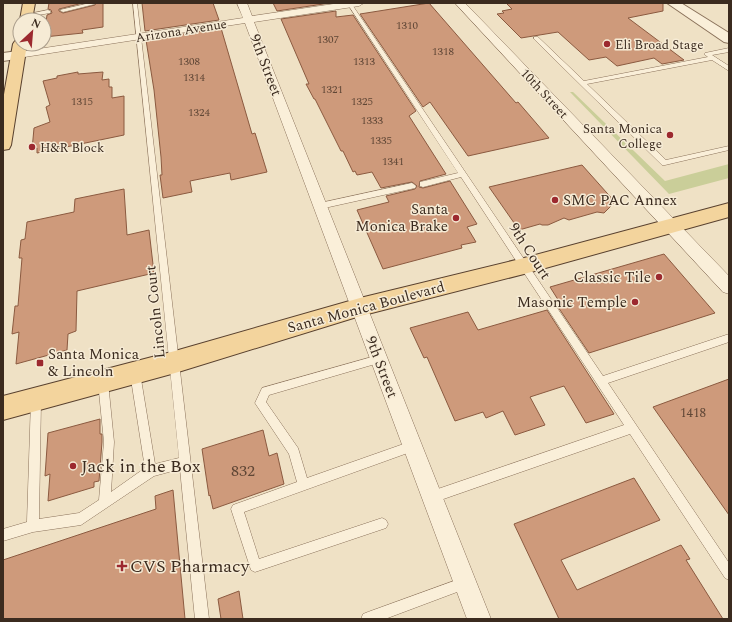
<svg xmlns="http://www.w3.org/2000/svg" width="732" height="622" font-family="Spectral,serif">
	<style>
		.green { fill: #cace99 }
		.building { fill: #ce9a7b; stroke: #8b5a40 }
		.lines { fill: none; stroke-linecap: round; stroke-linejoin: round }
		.service-casing { stroke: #8b725b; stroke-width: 1 }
		.minor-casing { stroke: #8b725b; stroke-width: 1 }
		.tertiary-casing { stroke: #8b725b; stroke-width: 2 }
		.primary-casing { stroke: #59412f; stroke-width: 2 }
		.service { fill: #faefd9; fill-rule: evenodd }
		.minor { fill: #faefd9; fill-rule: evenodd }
		.tertiary { fill: #faefd9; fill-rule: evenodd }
		.primary { fill: #f3d49d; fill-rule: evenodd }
		.poi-dot { fill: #9c292f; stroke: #f6ebd5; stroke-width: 1.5 }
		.labels { text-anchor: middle; stroke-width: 3; stroke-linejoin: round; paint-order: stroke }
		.far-number-label { font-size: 11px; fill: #604736 }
		.far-street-label { font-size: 13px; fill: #3b2b1f; stroke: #f6ebd5 }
		.far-poi-label { font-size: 13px; fill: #3b2b1f; stroke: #f6ebd5; text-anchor: start }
		.number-label { font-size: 13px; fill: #604736 }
		.street-label { font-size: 15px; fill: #3b2b1f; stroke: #f6ebd5 }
		.poi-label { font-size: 15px; fill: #3b2b1f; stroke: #f6ebd5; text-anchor: end }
		.near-number-label { font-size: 16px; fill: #604736 }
		.near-poi-label { font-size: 18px; fill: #3b2b1f; stroke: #f6ebd5; text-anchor: start }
	</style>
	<rect width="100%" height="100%" fill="#efe1c5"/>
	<!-- green -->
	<path class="green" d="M570,92H573L665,181L729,164V178L669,194Z"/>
	<!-- building -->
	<path class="building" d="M49,3H83L59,9V11L63,13L95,5L96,3H103V27L82,30L83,33L44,37L47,15L52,13L51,10L48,9Z
		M142,3H213L219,20L145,31Z
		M273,3H330L277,11Z
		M429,3L516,103L518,102L549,138L468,156L430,102L423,107L360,14Z
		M506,3H663V11L628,18L684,60L662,64L654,58L617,66L606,57L589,60L558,32L521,38L497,14L504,13L502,11L512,9Z
		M336,11V17L353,15L416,111L409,116L446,174L420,181L419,187L423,188L450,181L477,224L467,227L476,242L461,245L462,248L383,269L357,210L389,202L386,196L415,189L417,186L412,182L381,188L372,172L357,175L355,171L353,172L343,151H341L315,99H314L306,84H309L281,19Z
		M221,28L252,134L255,133L267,172L231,180L230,173L190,181L192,192L163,198L160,175H162L161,157L154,90L146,40Z
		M78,72V74L103,72L102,80L109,79V87H112V98L124,96V135L37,153V148L32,150L34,128L50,122L46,107L50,105L43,81L57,78V76Z
		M582,165L615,202L604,213L597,212L569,220L564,218L548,225H542L540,224L519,230L489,187Z
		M124,189L127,235L149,230L154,273L77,291L76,331L68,334L67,350L16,364L19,332L12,334L15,306H18L22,258H19L21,240L25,239L27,222L74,212L75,199Z
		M664,254L715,313L589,353L558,307L562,306L550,287Z
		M547,310L614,414L586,423L564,386L530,397L545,425L515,435L503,411L486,418L483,412L455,421L427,357L424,358L410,328L468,312L478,330Z
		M729,379V515L653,407Z
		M100,419V434H102V442L99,481L94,482V487L48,501L50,474L45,476L48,433Z
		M263,430L269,456L277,453L284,484L213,509L210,495L209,496L202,449Z
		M634,478L660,520L561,560L577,590L681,545L690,559L686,560L723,619H559L514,524Z
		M173,490L185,619H3V560L156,509L155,496Z
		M239,591L243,619H221L218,599Z"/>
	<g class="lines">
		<!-- service casing -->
		<g class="service-casing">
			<path id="service" d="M90,3L95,4L63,12L60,10Z
				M133,3H137L209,619H195L180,469L154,476L81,525L33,532L3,541V529L27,522L31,400L32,397L36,395L40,397L41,400L39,519L79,513L99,500L104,442L98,382L99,379L103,377L107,379L108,382L114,442L111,492L145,468L130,373L132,370L135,369L138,370L140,373L155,464L179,458Z
				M347,3H351L603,376L729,334V342L608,383L729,563V580L725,578L630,434L432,503L428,501L426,497L428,493L432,491L624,425L461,177L423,187L420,186V182L458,173Z
				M48,10L50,11V13L27,17L24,15Z
				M534,37H538L584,81L708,57L704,54L705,53L729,48V52L712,55L729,66V71L712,60L587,84L666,160L729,146V150L665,165H662L534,39Z
				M412,183L416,186L415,188L320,209L316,206L320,203Z
				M379,355L382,356L384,359L382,362L269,395L266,402L298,448L307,478L412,441L416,442L417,446L416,450L244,512L259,559L382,518L386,520L388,524L386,528L255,572L251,570L231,509L233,505L297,482L289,454L255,403L262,388Z
				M465,577L469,579L471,583L469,587L465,589L385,619H361L363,614L368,612Z"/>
		</g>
		<!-- minor casing -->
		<g class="minor-casing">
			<path id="minor" d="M237,3H247L252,16L340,3H364L359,6L254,22L491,619H467L245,23L18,58L13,55L18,52L243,18Z
				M455,3H465L729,276V294L723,292Z"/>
		</g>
		<!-- tertiary casing -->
		<g class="tertiary-casing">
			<path id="tertiary" d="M667,3H681L729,33V43L724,42Z
				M18,51L23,52L25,55L23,58L3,61V53Z"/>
		</g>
		<!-- primary casing -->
		<g class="primary-casing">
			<path id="primary" d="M23,3H35L32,20H20Z
				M20,40V44H27L11,145L9,149L3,150V100L13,44L15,41Z
				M729,203V217L524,274L360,316L175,373L3,420V396L175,351L360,298L524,258Z"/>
		</g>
		<!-- service -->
		<use href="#service" class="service"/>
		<!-- minor -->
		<use href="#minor" class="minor"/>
		<!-- tertiary -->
		<use href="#tertiary" class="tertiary"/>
		<!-- primary -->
		<use href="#primary" class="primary"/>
	</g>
	<!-- markers -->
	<g class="poi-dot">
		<circle cx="607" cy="44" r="4"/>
		<circle cx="670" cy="135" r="4"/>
		<circle cx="32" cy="147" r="4"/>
		<circle cx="555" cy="200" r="4"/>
		<circle cx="456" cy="218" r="4"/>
		<circle cx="659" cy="277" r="4"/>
		<circle cx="635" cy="302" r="4"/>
		<rect x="36" y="359" width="8" height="8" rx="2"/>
		<circle cx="73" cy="466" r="4"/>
		<path d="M120 560h4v4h4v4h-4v4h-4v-4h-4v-4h4z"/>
	</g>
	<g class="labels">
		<!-- far-number labels -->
		<g class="far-number-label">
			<text x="407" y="29">1310</text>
			<text x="328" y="43">1307</text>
			<text x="443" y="55">1318</text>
			<text x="189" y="65">1308</text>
			<text x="364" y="65">1313</text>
			<text x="194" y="81">1314</text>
			<text x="332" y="93">1321</text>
			<text x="82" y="105">1315</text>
			<text x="362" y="105">1325</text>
			<text x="199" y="116">1324</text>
			<text x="372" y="124">1333</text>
			<text x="381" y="144">1335</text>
			<text x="393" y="165">1341</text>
		</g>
		<!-- far-street labels -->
		<g class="far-street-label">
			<text transform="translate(181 30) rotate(-9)" y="5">Arizona Avenue</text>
			<text transform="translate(545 93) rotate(47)" y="5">10th Street</text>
		</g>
		<!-- far-poi labels -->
		<g class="far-poi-label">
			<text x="615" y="49">Eli Broad Stage</text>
			<text x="662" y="133" text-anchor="end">Santa Monica<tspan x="662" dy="15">College</tspan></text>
			<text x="40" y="152">H&amp;R Block</text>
		</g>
		<!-- number labels -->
		<g class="number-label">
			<text x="693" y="417">1418</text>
		</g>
		<!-- street labels -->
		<g class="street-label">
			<text transform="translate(266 65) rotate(69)" y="5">9th Street</text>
			<text transform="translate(530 251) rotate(57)" y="5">9th Court</text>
			<text transform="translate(366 307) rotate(-15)" y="5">Santa Monica Boulevard</text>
			<text transform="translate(155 312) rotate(-96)" y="5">Lincoln Court</text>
			<text transform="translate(382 367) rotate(69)" y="5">9th Street</text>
		</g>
		<!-- poi labels -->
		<g class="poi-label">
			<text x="563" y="205" text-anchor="start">SMC PAC Annex</text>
			<text x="448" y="214">Santa<tspan x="448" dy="17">Monica Brake</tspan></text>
			<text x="651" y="282">Classic Tile</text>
			<text x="627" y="307">Masonic Temple</text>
			<text x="48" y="359" text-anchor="start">Santa Monica<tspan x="48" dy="17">&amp; Lincoln</tspan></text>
		</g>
		<!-- near-number labels -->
		<g class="near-number-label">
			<text x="243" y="476">832</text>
		</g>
		<!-- near-poi labels -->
		<g class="near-poi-label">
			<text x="81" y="472">Jack in the Box</text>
			<text x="130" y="572">CVS Pharmacy</text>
		</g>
	</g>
	<!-- border -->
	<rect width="732" height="622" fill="none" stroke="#3b2b1f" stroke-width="8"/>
	<!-- north arrow -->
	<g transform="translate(32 32) rotate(26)"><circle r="19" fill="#f6ebd5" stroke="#ab9e8c"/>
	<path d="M0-3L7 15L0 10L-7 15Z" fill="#9c292f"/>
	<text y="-6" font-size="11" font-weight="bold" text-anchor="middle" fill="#3b2b1f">N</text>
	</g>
</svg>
